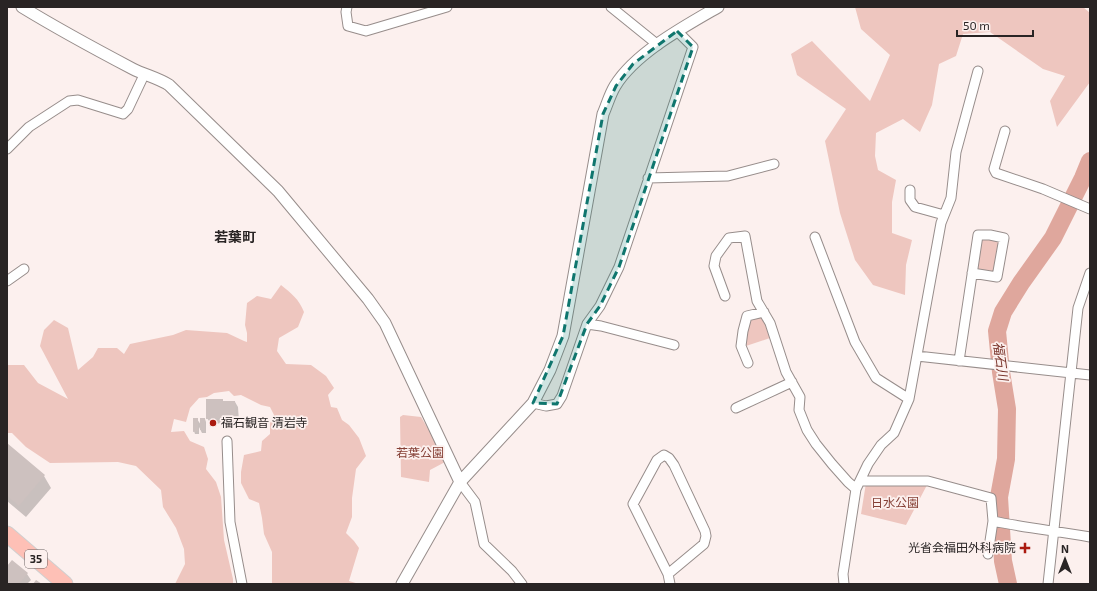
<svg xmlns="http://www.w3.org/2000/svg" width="1097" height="591" font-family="'Exo 2','Noto Sans JP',sans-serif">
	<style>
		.green { fill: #eec6bf }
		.shadow { fill: #0003 }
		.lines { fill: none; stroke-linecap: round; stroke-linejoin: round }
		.river { stroke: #dfa79d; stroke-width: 18 }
		.building { fill: #cdc1bf }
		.minor-casing { stroke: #978d8b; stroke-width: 11 }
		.tertiary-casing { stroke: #978d8b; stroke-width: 13 }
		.trunk-casing { stroke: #d0cfcf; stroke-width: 17 }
		.minor { stroke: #fff; stroke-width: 9 }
		.tertiary { stroke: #fff; stroke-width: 11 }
		.trunk { stroke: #fec0b6; stroke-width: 15 }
		.marked { fill: #0f766e; fill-opacity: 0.2; stroke: #0f766e; stroke-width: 3; stroke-dasharray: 8 5; stroke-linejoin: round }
		.poi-dot { fill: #ab1a0f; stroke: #fcf0ee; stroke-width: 1.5 }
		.labels { text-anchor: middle; stroke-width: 3.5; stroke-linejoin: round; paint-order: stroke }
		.shield { fill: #fcf0ee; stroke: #686161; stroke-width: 1 }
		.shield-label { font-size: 11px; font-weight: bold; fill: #292424 }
		.poi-label { font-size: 12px; fill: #292424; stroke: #fcf0ee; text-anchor: start }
		.park-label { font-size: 12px; fill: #853f35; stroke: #fcf0ee }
		.water-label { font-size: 13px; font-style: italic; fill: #7a352c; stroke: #fcf0ee }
		.quarter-label { font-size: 14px; font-weight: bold; fill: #292424; stroke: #fcf0ee }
	</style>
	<rect width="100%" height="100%" fill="#fcf0ee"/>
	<!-- green -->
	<path class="green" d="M855,7H1083L1090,13V82L1057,127L1050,101L1065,76L1043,69L990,32L963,34L956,56L939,64L932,105L920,132L903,119L876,133L875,156L878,170L896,180L892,202V233L912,240L906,265L905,295L873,285L855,260L840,213L825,141L846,109L797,75L791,54L812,41L870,101L890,55L861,29Z
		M980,238L998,240L1001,245L996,271L993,273L981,271L977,268Z
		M281,285C291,293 299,299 304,312L298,327L279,338L277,351L286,364L311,365L326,376L334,388L328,395L331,407L337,408L342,420L349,425L359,438L366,456L356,469L352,498V517L346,533L354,541L359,548L349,581L359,584H272V552L264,534L262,518L259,503L249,499L241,483V472L244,455L261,451L262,441L270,434V423L274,415L270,407L261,405L241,395L234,396L229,391L214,393L207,397L199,398L190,408L186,422L174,419L171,432L184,431L190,441L204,447L208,459L206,469L216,482L221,497L224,540L233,579V584H175L185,564L184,549L176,528L163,507L161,490L136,466L118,462L50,463L26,447L12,433H7V365H24L38,383L68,399L40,346L44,330L54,320L68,328L78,370L93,357L98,348H117L124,354L130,344L173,335L186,330L227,333L244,341L247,342V333L245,325L247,303L257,296L271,299Z
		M764,317L770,338L746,346V331L750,320Z
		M403,415L421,417L447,461L430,470L429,482L401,477L400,417Z
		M866,483L927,485L906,525L861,514Z"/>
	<!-- shadow -->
	<path class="shadow" d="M222,400L223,402H235L238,407L239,422L211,424L207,418Z
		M197,419L201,425L205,419L206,422V433H202L199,427V434H195L194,431Z
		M7,446L44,476L51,488L26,517L7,501Z
		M7,567L27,574L31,580L27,584H7Z"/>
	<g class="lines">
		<!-- river -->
		<path class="river" d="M1008,584L1003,561L999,497L1006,459L1007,409L1001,372L997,331L1003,312L1021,283L1053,238L1083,178L1090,161"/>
	</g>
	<!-- building -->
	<path class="building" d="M206,399H223V401H235L236,417L206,419Z
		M193,418H198V431L193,432Z
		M200,418H205V430H200Z
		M7,443L45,475L19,506L7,496Z
		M12,560L28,573L19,584L7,583V566Z
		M36,580L42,584H33Z"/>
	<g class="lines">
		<!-- minor casing -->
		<g class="minor-casing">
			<path id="minor" d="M347,7L346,12L348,26L366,31L447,7
				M611,7L658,45
				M1005,131L994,169L996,173L1043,189L1090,209
				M7,149L29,127L69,101L78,100L123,114L128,109L144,75
				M648,178L728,176L774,164
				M910,190V200L915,207L944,215
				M815,237L855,342L876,378L909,399
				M7,281L24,269
				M725,296L714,266L716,256L729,238L745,236L757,301L770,323L786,372L800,397L799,410L807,430L816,444L832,464L848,482L856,489
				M587,324L601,326L674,345
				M917,356L1090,375
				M959,361L978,235H990L1004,238L997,277L972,273
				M748,363L741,346L743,331L747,316L764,312
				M533,403L546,406L557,404L562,396L587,324L600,306L619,267L693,47L677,31
				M736,408L792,382
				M227,441L230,522L242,584
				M664,455L669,458L674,465L705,531L706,536L704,544L668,574L633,504L657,460Z
				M860,481H928L991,498L993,521L988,554
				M460,482L475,502L484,544L512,571L522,584
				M993,521C1025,528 1058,531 1090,537
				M668,574L670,584
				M844,584L843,574L856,489L868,464L881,445L894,433L909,399L941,223L951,198L956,152L978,71
				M1048,584L1078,308L1090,273"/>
		</g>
		<!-- tertiary casing -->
		<g class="tertiary-casing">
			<path id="tertiary" d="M22,7C58,29 95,49 133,69C145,75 158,78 169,85L278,191L368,299L385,323L460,482
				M402,584L460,482L533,403L550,370L563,336L603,114C607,105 610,94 615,86C635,53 685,26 718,7"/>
		</g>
		<!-- trunk casing -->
		<g class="trunk-casing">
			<path id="trunk" d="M7,534L65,584"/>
		</g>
		<!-- minor -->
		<use href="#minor" class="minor"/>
		<!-- tertiary -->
		<use href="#tertiary" class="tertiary"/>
		<!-- trunk -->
		<use href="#trunk" class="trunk"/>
	</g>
	<!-- marked area -->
	<path class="marked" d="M677,31L693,47L619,267L600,306L587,324L557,404L533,403L563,336L603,114L616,86L633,64Z"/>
	<!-- markers -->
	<g class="poi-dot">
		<circle cx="213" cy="423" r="4"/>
		<path d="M1023 542h4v4h4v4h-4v4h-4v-4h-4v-4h4z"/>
	</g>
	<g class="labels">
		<!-- shield labels -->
		<rect class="shield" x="25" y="550" width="22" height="18" rx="3"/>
		<g class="shield-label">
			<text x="36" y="563">35</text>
		</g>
		<!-- poi labels -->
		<g class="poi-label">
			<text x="221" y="427">福石観音 清岩寺</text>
			<text x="1016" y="552" text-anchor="end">光省会福田外科病院</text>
		</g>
		<!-- park labels -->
		<g class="park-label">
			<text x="420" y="457">若葉公園</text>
			<text x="895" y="507">日水公園</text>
		</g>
		<!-- water labels -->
		<g class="water-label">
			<text transform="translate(1001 361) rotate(82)" y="5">福石川</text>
		</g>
		<!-- quarter labels -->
		<g class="quarter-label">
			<text x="235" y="242">若葉町</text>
		</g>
	</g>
	<!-- border -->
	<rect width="1097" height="591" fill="none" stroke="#292424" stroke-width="16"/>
	<!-- north arrow -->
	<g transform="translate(1065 559)" stroke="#fcf0ee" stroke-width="3" paint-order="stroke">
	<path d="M0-3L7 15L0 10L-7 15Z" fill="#292424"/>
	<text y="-6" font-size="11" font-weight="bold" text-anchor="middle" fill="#292424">N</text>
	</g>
	<!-- scale -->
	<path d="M957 30v6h76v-6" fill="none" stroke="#292424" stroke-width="2"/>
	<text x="963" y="30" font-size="12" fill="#292424" stroke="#fcf0ee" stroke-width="3" paint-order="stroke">50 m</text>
</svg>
